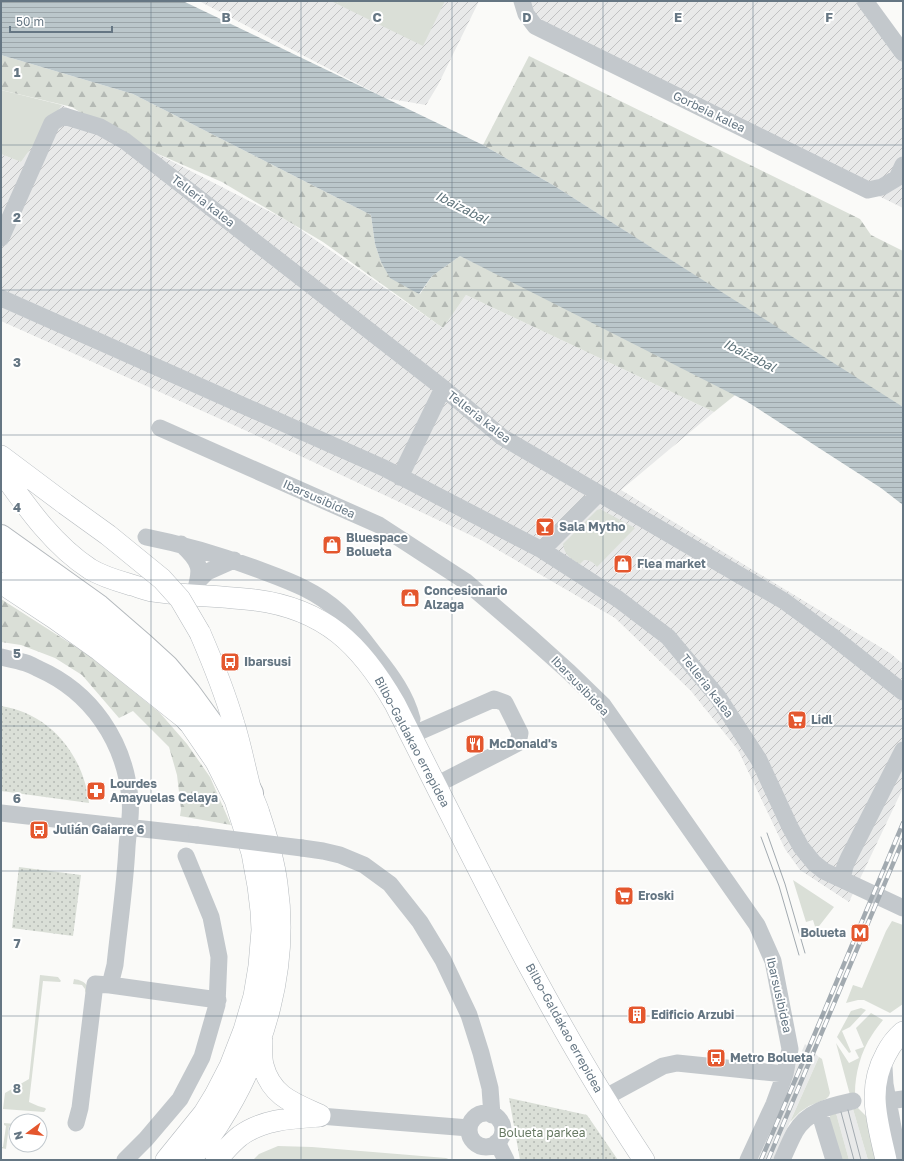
<svg xmlns="http://www.w3.org/2000/svg" width="904" height="1161" font-family="'Golos Text',sans-serif">
	<style>
		.built { fill: #e8e9e9 }
		.industrial { fill: url(#industrial-furrows) }
		.grass { fill: #dadfd7 }
		.forest { fill: url(#forest-firs) }
		.park { fill: url(#park-dots) }
		.water { fill: url(#water-rules) }
		.lines { fill: none; stroke-linecap: round; stroke-linejoin: round }
		.major-casing { stroke: #b5babe; stroke-width: 22 }
		.highway-casing { stroke: #b4b9bd; stroke-width: 24 }
		.minor { stroke: #c3c8cc; stroke-width: 17 }
		.major { stroke: #fff; stroke-width: 21 }
		.highway { stroke: #fff; stroke-width: 22 }
		.tram { stroke: #a2aab0; stroke-width: 1 }
		.rail-casing { stroke: #a2aab0; stroke-width: 4.5 }
		.rail { stroke: #fff; stroke-width: 3; stroke-dasharray: 9; stroke-linecap: butt }
		.major-bridge-casing { stroke: #b5babe; stroke-width: 22; stroke-linecap: butt }
		.minor-bridge { stroke: #c3c8cc; stroke-width: 17 }
		.major-bridge { stroke: #fff; stroke-width: 21 }
		.grid { fill: none; stroke: #657683; stroke-width: 1; stroke-opacity: 0.55 }
		.labels { text-anchor: middle; stroke-width: 4; stroke-linejoin: round; paint-order: stroke }
		.street-label { font-size: 12px; fill: #657683; stroke: #fff }
		.poi-label { font-size: 12px; font-weight: bold; fill: #657683; stroke: #fff; text-anchor: start }
		.park-label { font-size: 12px; fill: #687a64; stroke: #fff }
		.water-label { font-size: 13px; font-style: italic; fill: #60757c; stroke: #fff }
		.grid-label { font-size: 13px; text-anchor: middle; font-weight: bold; fill: #657683; stroke: #fff; stroke-width: 4; stroke-linejoin: round; paint-order: stroke }
	</style>
	<defs>
		<pattern id="industrial-furrows" width="10" height="10" patternUnits="userSpaceOnUse"><rect width="10" height="10" fill="#e8e9e9"/><path d="M-1 1l2-2M0 10L10 0M9 11l2-2" fill="none" stroke="#c0c1c2"/></pattern>
		<pattern id="forest-firs" width="22" height="20" patternUnits="userSpaceOnUse"><rect width="22" height="20" fill="#dadfd7"/><path d="M5 1l3.5 6h-7zM16 11l3.5 6h-7z" fill="#b4b9b4"/></pattern>
		<pattern id="park-dots" width="8" height="8" patternUnits="userSpaceOnUse"><rect width="8" height="8" fill="#dadfd7"/><path d="M2 2h.1M6 6h.1" fill="none" stroke="#b4b9b4" stroke-width="1.8" stroke-linecap="round"/></pattern>
		<pattern id="water-rules" width="6" height="5" patternUnits="userSpaceOnUse"><rect width="6" height="5" fill="#bbc7cb"/><path d="M0 2.5h6" fill="none" stroke="#9ca6aa"/></pattern>
	</defs>
	<rect width="100%" height="100%" fill="#fafaf8"/>
	<!-- built -->
	<path class="built" d="M805,1044L819,1057L773,1160H754Z
		M853,1109L868,1160H849L836,1113Z"/>
	<!-- industrial -->
	<path class="industrial" d="M199,1H479L438,85L426,105L385,98Z
		M522,1H866L903,39V208L535,26Z
		M62,105L288,221L443,328L466,295L714,412L621,490L890,653L903,664V788L849,902L800,870L785,849L738,750L691,691L615,618L481,540L238,427L1,321V154L21,162Z"/>
	<!-- grass -->
	<path class="grass" d="M331,1H445L423,46Z
		M1,90L62,105L21,162L1,154Z
		M600,509L635,528L597,567C593,562 590,560 584,560L580,564C570,558 565,556 563,544L597,510Z
		M793,880L834,907L816,930L813,920L806,922Z
		M892,921L903,925V1004L890,1013L864,1000H858L846,1003L853,985L862,988L886,931Z
		M40,975L58,977L61,981L60,982L43,981L29,1102L38,1106L45,1108L46,1109L44,1112L3,1109L5,1093L29,1079Z
		M74,979C80,980 84,981 88,987L85,993V989L82,985L73,984Z
		M861,1008L866,1010L850,1027L842,1031L851,1052L849,1053L837,1037L851,1011Z
		M871,1013L883,1020C879,1025 875,1030 872,1035C861,1051 855,1074 855,1093L850,1095L836,1043L849,1063L859,1058L855,1050L864,1047L856,1028Z
		M819,1057L822,1059L830,1093L829,1096L826,1099L809,1106L800,1112L790,1122Z
		M858,1108L869,1119L878,1160H868L853,1109Z
		M836,1113L849,1160H840L830,1120V1115Z
		M4,1123L16,1124V1127L9,1126L6,1149L1,1148V1147H3L6,1126L4,1125Z
		M278,1146L312,1147L446,1158L451,1160H253L259,1154Z"/>
	<!-- forest -->
	<path class="forest" d="M1,55L133,94L371,215L375,244L381,262L420,294L432,276L460,256L739,392L714,412L466,295L443,328L323,242L222,182L117,136L72,107L1,90Z
		M529,56L860,219L871,235L903,251V408L553,185L483,145Z
		M1,599L90,656L160,713L187,744L210,777L231,825L180,816L181,809L177,775L169,747L133,711L119,718L82,675L55,658L21,645L1,642Z"/>
	<!-- park -->
	<path class="park" d="M1,706C50,713 84,756 89,803L1,791Z
		M19,867L81,875L73,936L12,928Z
		M509,1098L587,1115L618,1160H520Z"/>
	<!-- water -->
	<path class="water" d="M1,1H182L185,2L483,145L553,185L903,407V505L881,488L746,401L460,256L432,276L419,294L390,278L381,262L375,244L371,215L133,94L1,55Z"/>
	<g class="lines">
		<!-- major casing -->
		<g class="major-casing">
			<path id="major" d="M1,456L65,504
				M1,471C26,506 53,545 90,569C103,577 118,581 132,585C139,587 146,590 153,591C161,592 169,593 177,594C203,596 229,597 255,600C325,609 361,645 395,704C473,858 548,1016 644,1160
				M1,583L54,618L99,650L188,721L216,762L235,800L252,853L258,886L261,911L262,930L259,966L254,996L244,1030L230,1066L215,1095L204,1113L166,1160
				M262,1040C262,1048 261,1057 263,1065C271,1096 293,1103 320,1115
				M190,1160C200,1148 212,1136 220,1122C265,1051 289,967 277,884C274,860 267,837 259,813C257,806 253,799 251,791C245,769 241,746 234,724C225,693 213,663 200,633
				M216,1160C224,1152 231,1143 240,1136C263,1119 293,1118 320,1116
				M886,1160C878,1123 866,1090 886,1054C890,1046 896,1038 903,1032"/>
		</g>
		<!-- highway casing -->
		<g class="highway-casing">
			<path id="highway" d="M1,536L99,606L144,645L167,666L189,692L213,725L231,753L252,793
				M1,558L73,610L116,645L154,679L174,703L188,721"/>
		</g>
		<!-- minor -->
		<path class="minor" d="M522,1L526,14L535,26L868,190L882,187L897,178L903,165
			M865,1L903,53
			M1,238L52,123L64,116L100,127L125,141L443,388L502,437L784,601L832,636L903,692
			M1,298L384,468L542,550L618,599L668,637L718,697L759,760L790,827L801,847L814,863L824,871L903,908
			M160,428L379,525L465,581L530,637L569,672L603,705L757,925L773,961L790,1049L785,1074L774,1104L748,1160
			M400,477L443,388
			M146,537C187,545 226,557 265,572C292,582 318,592 339,612C352,624 365,642 376,656C391,675 406,695 412,719
			M181,544C202,563 202,569 194,595
			M542,550L598,494
			M199,580L207,572L234,560
			M1,657C8,659 15,660 22,662C28,663 33,666 39,669C91,692 125,741 130,799C132,815 128,831 127,847C125,887 119,926 115,965L110,985
			M414,734L494,699L505,703L520,733L518,743L436,785
			M1,813L197,835
			M302,848L323,851L340,855L364,865L390,884L420,922L443,960L469,1015L481,1053L490,1088L492,1115
			M842,879L845,866L849,857L903,750
			M884,1067L885,1084L899,1160
			M604,1098L663,1066L677,1063L785,1074
			M888,1101L903,1099
			M819,1111L834,1160
			M469 1130a17 17 0 1 1 34 0a17 17 0 1 1-34 0Z
			M320,1116L469,1128
			M76,1123L80,1108L95,984L110,985L218,1000
			M497,1142L506,1160
			M125,1160L146,1139L180,1099L202,1057L217,1005L219,957L211,917L186,856
			M782,1160C786,1151 790,1141 795,1132C808,1110 831,1106 853,1101"/>
		<!-- major -->
		<use href="#major" class="major"/>
		<!-- highway -->
		<use href="#highway" class="highway"/>
		<!-- tram -->
		<path class="tram" d="M767,833L785,884L805,953
			M761,837L779,886L799,955
			M848,1110L861,1160
			M841,1112L854,1160"/>
		<!-- rail casing -->
		<g class="rail-casing">
			<path id="rail" d="M761,1160L813,1038L903,823
				M768,1160L903,840"/>
		</g>
		<!-- rail -->
		<use href="#rail" class="rail"/>
		<!-- major-bridge casing -->
		<g class="major-bridge-casing">
			<path id="major-bridge" d="M65,504L108,535L162,579L180,599L200,633"/>
		</g>
		<!-- minor-bridge -->
		<path class="minor-bridge" d="M197,835L302,848"/>
		<!-- major-bridge -->
		<use href="#major-bridge" class="major-bridge"/>
	</g>
	<!-- grid -->
	<path class="grid" d="M151,1V1160M301,1V1160M452,1V1160M603,1V1160M753,1V1160M1,145H903M1,290H903M1,435H903M1,580H903M1,726H903M1,871H903M1,1016H903"/>
	<!-- icons -->
	<defs>
		<g id="bar-square" transform="scale(1)"><rect x="-9" y="-9" width="18" height="18" rx="4" fill="#e4572e" stroke="#fff"/><path d="M-6-5H6L.8 .8V4.5H3.5V6h-7V4.5H-.8V.8Z" fill="#fff"/></g>
		<g id="shop-square" transform="scale(1)"><rect x="-9" y="-9" width="18" height="18" rx="4" fill="#e4572e" stroke="#fff"/><path d="M-5-2.5h2.3a2.7 3.5 0 0 1 5.4 0H5L5.5 6h-11ZM-1.5-2.5h3a1.5 2.3 0 0 0-3 0Z" fill="#fff"/></g>
		<g id="bus-square" transform="scale(1)"><rect x="-9" y="-9" width="18" height="18" rx="4" fill="#e4572e" stroke="#fff"/><path d="M-5-6H5V4H4V6H2V4H-2V6H-4V4H-5ZM-3.5-4V0h7V-4ZM-3.5 1.2v1.5H-2V1.2ZM2 1.2v1.5H3.5V1.2Z" fill="#fff"/></g>
		<g id="supermarket-square" transform="scale(1)"><rect x="-9" y="-9" width="18" height="18" rx="4" fill="#e4572e" stroke="#fff"/><path d="M-6-5.5h2.5l.6 2H6L4.5 2H-2.5L-4.4-4H-6ZM-1.5 3.2a1.3 1.3 0 1 0 .1 0ZM3 3.2a1.3 1.3 0 1 0 .1 0Z" fill="#fff"/></g>
		<g id="restaurant-square" transform="scale(1)"><rect x="-9" y="-9" width="18" height="18" rx="4" fill="#e4572e" stroke="#fff"/><path d="M-5-6h1v4h1v-4h1v4h1v-4h1v5L-1.5 .5V6h-2V.5L-5-1ZM5-6V6H3V1.5H1.5Q1.5-4 5-6Z" fill="#fff"/></g>
		<g id="pharmacy-square" transform="scale(1)"><rect x="-9" y="-9" width="18" height="18" rx="4" fill="#e4572e" stroke="#fff"/><path d="M-2-6h4v4h4v4h-4v4h-4v-4h-4v-4h4Z" fill="#fff"/></g>
		<g id="metro-square" transform="scale(1)"><rect x="-9" y="-9" width="18" height="18" rx="4" fill="#e4572e" stroke="#fff"/><path d="M-5.5 5V-5H-3L0 0L3-5H5.5V5H3V-.5L0 4L-3-.5V5Z" fill="#fff"/></g>
		<g id="building-square" transform="scale(1)"><rect x="-9" y="-9" width="18" height="18" rx="4" fill="#e4572e" stroke="#fff"/><path d="M-4-6H4V6H1V3H-1V6H-4ZM-2.5-4.3h1.7v1.8h-1.7ZM.8-4.3h1.7v1.8H.8ZM-2.5-1h1.7V.8h-1.7ZM.8-1h1.7V.8H.8Z" fill="#fff"/></g>
	</defs>
	<g fill-rule="evenodd">
		<use href="#bar-square" x="545" y="527"/>
		<use href="#shop-square" x="332" y="545"/>
		<use href="#shop-square" x="623" y="564"/>
		<use href="#shop-square" x="410" y="598"/>
		<use href="#bus-square" x="230" y="662"/>
		<use href="#supermarket-square" x="797" y="720"/>
		<use href="#restaurant-square" x="475" y="744"/>
		<use href="#pharmacy-square" x="96" y="791"/>
		<use href="#bus-square" x="39" y="830"/>
		<use href="#supermarket-square" x="624" y="896"/>
		<use href="#metro-square" x="860" y="933"/>
		<use href="#building-square" x="637" y="1015"/>
		<use href="#bus-square" x="716" y="1058"/>
	</g>
	<g class="labels">
		<!-- street labels -->
		<g class="street-label">
			<text transform="translate(709 112) rotate(26)" y="4">Gorbeia kalea</text>
			<text transform="translate(203 201) rotate(38)" y="4">Telleria kalea</text>
			<text transform="translate(479 417) rotate(38)" y="4">Telleria kalea</text>
			<text transform="translate(319 499) rotate(24)" y="4">Ibarsusibidea</text>
			<text transform="translate(580 686) rotate(46)" y="4">Ibarsusibidea</text>
			<text transform="translate(707 686) rotate(52)" y="4">Telleria kalea</text>
			<text transform="translate(412 742) rotate(62)" y="4">Bilbo-Galdakao errepidea</text>
			<text transform="translate(779 995) rotate(77)" y="4">Ibarsusibidea</text>
			<text transform="translate(564 1028) rotate(61)" y="4">Bilbo-Galdakao errepidea</text>
		</g>
		<!-- poi labels -->
		<g class="poi-label">
			<text x="559" y="531">Sala Mytho</text>
			<text x="346" y="542">Bluespace<tspan x="346" dy="14">Bolueta</tspan></text>
			<text x="637" y="568">Flea market</text>
			<text x="424" y="595">Concesionario<tspan x="424" dy="14">Alzaga</tspan></text>
			<text x="244" y="666">Ibarsusi</text>
			<text x="811" y="724">Lidl</text>
			<text x="489" y="748">McDonald's</text>
			<text x="110" y="788">Lourdes<tspan x="110" dy="14">Amayuelas Celaya</tspan></text>
			<text x="53" y="834">Julián Gaiarre 6</text>
			<text x="638" y="900">Eroski</text>
			<text x="846" y="937" text-anchor="end">Bolueta</text>
			<text x="651" y="1019">Edificio Arzubi</text>
			<text x="730" y="1062">Metro Bolueta</text>
		</g>
		<!-- park labels -->
		<g class="park-label">
			<text x="542" y="1137">Bolueta parkea</text>
		</g>
		<!-- water labels -->
		<g class="water-label">
			<text transform="translate(462 207) rotate(27)" y="5">Ibaizabal</text>
			<text transform="translate(750 355) rotate(27)" y="5">Ibaizabal</text>
		</g>
	</g>
	<g class="grid-label">
		<text x="226" y="22">B</text>
		<text x="377" y="22">C</text>
		<text x="527" y="22">D</text>
		<text x="678" y="22">E</text>
		<text x="829" y="22">F</text>
		<text x="17" y="77">1</text>
		<text x="17" y="222">2</text>
		<text x="17" y="367">3</text>
		<text x="17" y="512">4</text>
		<text x="17" y="658">5</text>
		<text x="17" y="803">6</text>
		<text x="17" y="948">7</text>
		<text x="17" y="1093">8</text>
	</g>
	<!-- border -->
	<rect width="904" height="1161" fill="none" stroke="#657683" stroke-width="4"/>
	<!-- north arrow -->
	<g transform="translate(28 1133) rotate(255)"><circle r="19" fill="#ffffff" stroke="#c1c8cd"/>
	<path d="M0-3L7 15L0 10L-7 15Z" fill="#e4572e"/>
	<text y="-6" font-size="11" font-weight="bold" text-anchor="middle" fill="#657683">N</text>
	</g>
	<!-- scale -->
	<path d="M10 26v6h102v-6" fill="none" stroke="#657683" stroke-width="2"/>
	<text x="16" y="26" font-size="12" fill="#657683" stroke="#ffffff" stroke-width="3" paint-order="stroke">50 m</text>
</svg>
